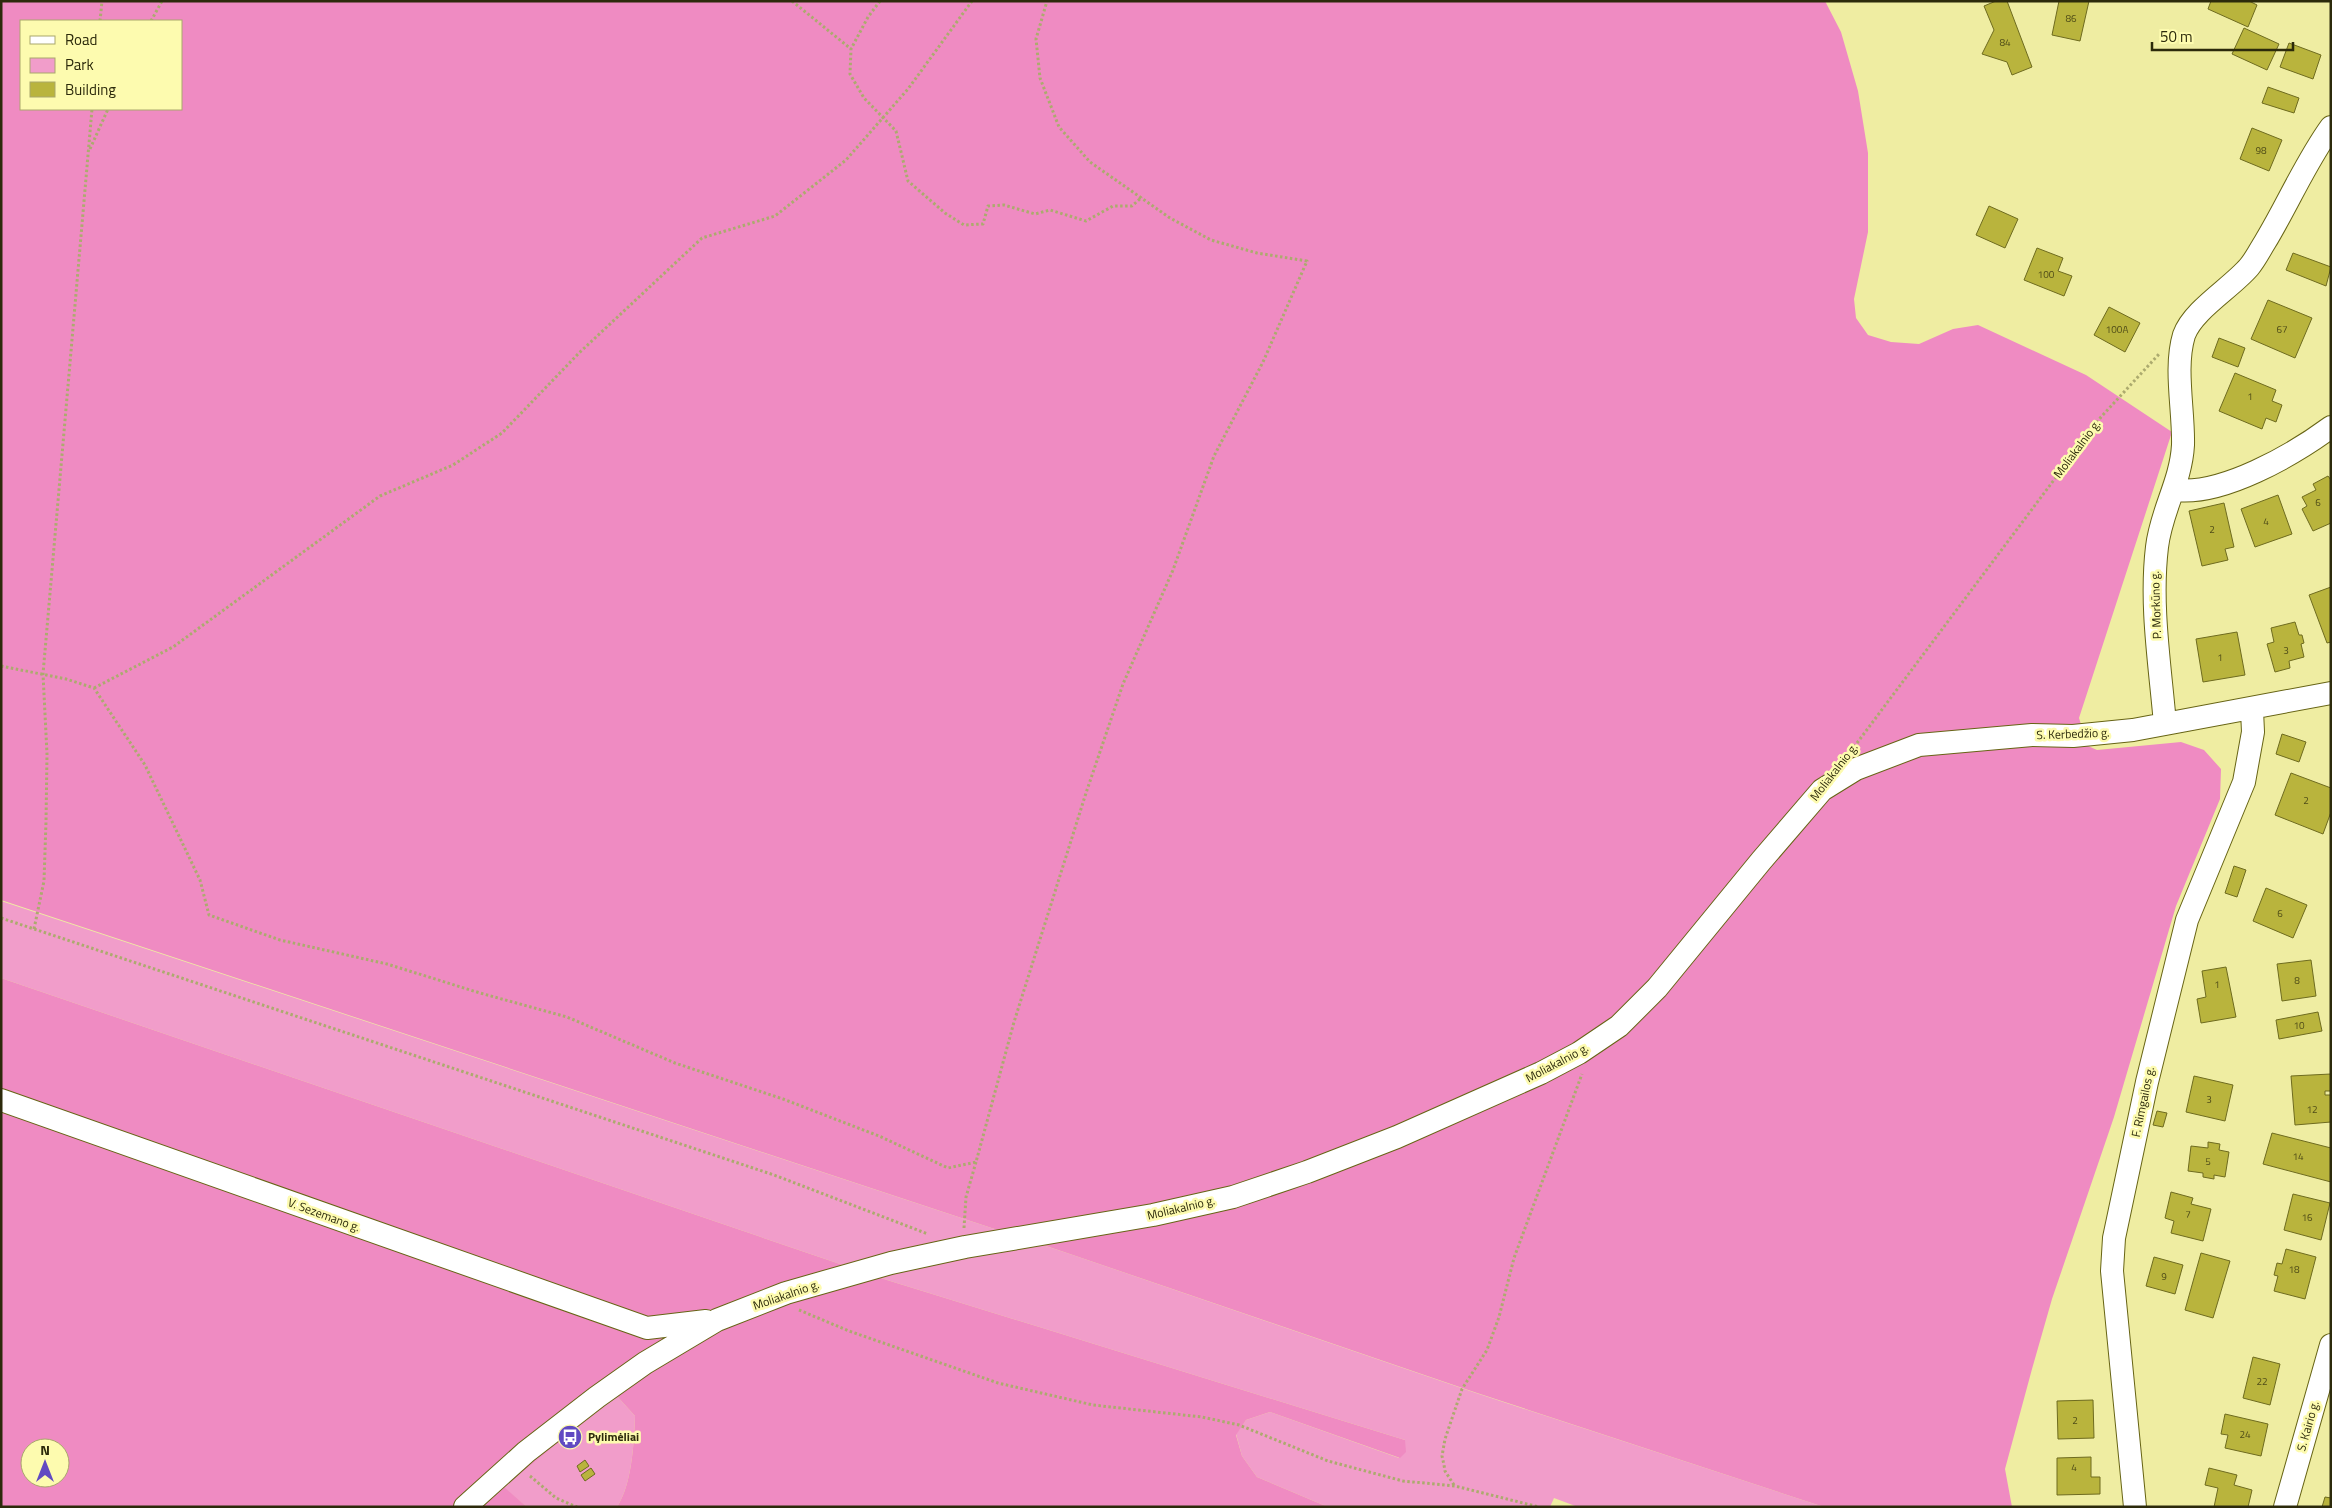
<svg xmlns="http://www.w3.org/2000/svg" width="2332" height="1508" font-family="'Titillium Web',sans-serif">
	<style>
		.green { fill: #f19dca }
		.forest { fill: #ef8bc2; fill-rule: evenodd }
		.building { fill: #b9b43d; stroke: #6e6b1f }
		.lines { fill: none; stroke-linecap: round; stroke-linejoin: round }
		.minor-casing { stroke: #676415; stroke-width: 24 }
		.path { stroke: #acaa6e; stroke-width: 3; stroke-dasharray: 2.5 2.5; stroke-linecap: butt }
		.minor { stroke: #fff; stroke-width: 22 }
		.labels { text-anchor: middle; stroke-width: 5; stroke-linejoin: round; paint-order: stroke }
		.number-label { font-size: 10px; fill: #4f4c18 }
		.street-label { font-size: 12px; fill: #2c2a0b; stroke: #fdfbaf }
		.poi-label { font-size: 12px; font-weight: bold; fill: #2c2a0b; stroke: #fdfbaf; text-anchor: start }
	</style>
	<rect width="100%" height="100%" fill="#efeda2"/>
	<!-- green -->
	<path class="green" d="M1,901L1064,1252L1476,1393L1824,1507H1578L1554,1498L1550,1507H1328L1257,1477L1242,1456L1236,1434L1246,1420L1270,1412L1399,1458L1405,1440L887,1280L1,978Z
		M616,1395L635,1416C634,1443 632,1484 617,1507H527L503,1487Z"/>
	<!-- forest -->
	<path class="forest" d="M1,1H1825L1841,32L1858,91L1868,153V232L1854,299L1856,318L1868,335L1891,342L1919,344L1953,329L1978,325L2086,375L2172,432L2079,718L2088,746L2097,750L2181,742L2204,750L2221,769L2220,799L2176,906L2114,1117L2052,1299L2032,1369L2005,1469L2012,1507H1824L1477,1393L1064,1252L1,900ZM21,21H181V109H21Z
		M1,978L887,1280L1405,1440L1406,1452L1400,1458L1270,1412L1246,1420L1236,1435L1242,1456L1257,1477L1328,1507H617C632,1484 634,1443 635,1416L616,1395L504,1487L527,1507H1ZM30,1448H60V1478H30Z"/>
	<!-- building -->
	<path class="building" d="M1996,1H2007L2032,67L2012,75L2007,62L1982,54L1994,30L1984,6Z
		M2059,1H2089L2080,41L2052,35Z
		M2211,1H2249L2257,5L2248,27L2208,9Z
		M2244,28L2279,44L2267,70L2232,54Z
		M2289,43L2321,55L2313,79L2280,67Z
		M2268,87L2299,98L2294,113L2262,103Z
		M2252,128L2282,140L2269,171L2240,159Z
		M1989,206L2018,219L2005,248L1976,235Z
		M2037,248L2063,258L2058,271L2072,276L2064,296L2024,280Z
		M2293,253L2331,267L2326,286L2286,270Z
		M2268,300L2312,318L2295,358L2251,339Z
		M2109,307L2140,323L2125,352L2094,335Z
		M2219,338L2245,348L2238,367L2212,357Z
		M2235,373L2276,390L2272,401L2282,405L2276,422L2266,418L2262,429L2219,411Z
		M2328,476L2331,480V523L2313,531L2302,509L2307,506L2302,497L2316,490L2313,484Z
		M2278,495L2292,534L2255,547L2241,509Z
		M2224,503L2234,547L2225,549L2228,560L2202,566L2189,511Z
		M2331,587V642L2327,643L2309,595Z
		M2295,622L2299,635H2302L2304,643L2301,644L2304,657L2289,661L2290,668L2275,672L2267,644L2274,642L2271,628Z
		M2237,632L2245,675L2203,682L2196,639Z
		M2282,734L2306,742L2299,762L2276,754Z
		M2291,773L2331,788V812L2323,834L2275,815Z
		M2234,866L2246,870L2237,897L2225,893Z
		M2266,888L2307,905L2293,938L2253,921Z
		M2311,960L2316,996L2282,1001L2277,964Z
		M2226,967L2236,1017L2201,1023L2197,999L2206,997L2202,971Z
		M2318,1012L2322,1031L2279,1039L2276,1020Z
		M2331,1074V1091H2325V1095H2331V1122L2295,1125L2291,1076Z
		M2194,1076L2233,1085L2225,1121L2186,1112Z
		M2157,1111L2167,1113L2163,1127L2153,1125Z
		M2272,1133L2331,1148V1182L2263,1164Z
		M2208,1142L2220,1144L2219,1150L2229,1152L2225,1177L2214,1175V1179L2203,1177V1173L2188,1171L2191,1146L2208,1148Z
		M2171,1192L2193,1198L2191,1204L2211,1209L2203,1241L2171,1233L2174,1221L2165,1218Z
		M2293,1194L2330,1203L2321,1240L2284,1230Z
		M2286,1249L2316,1257L2305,1299L2274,1291L2278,1276L2274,1275L2277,1263L2282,1264Z
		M2201,1253L2230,1261L2213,1318L2185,1310Z
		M2154,1257L2183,1265L2175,1294L2146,1286Z
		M2253,1357L2280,1364L2270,1405L2243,1398Z
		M2093,1400L2094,1438L2058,1439L2057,1401Z
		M2225,1414L2268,1424L2261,1456L2225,1448L2228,1435L2221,1434Z
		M2091,1457V1477H2100V1494L2057,1495V1458Z
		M585,1460L589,1466L580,1472L577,1466Z
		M591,1468L595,1474L585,1481L581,1475Z
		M2209,1468L2237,1475L2234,1485L2252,1490L2248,1507H2214L2218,1488L2205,1485Z
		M2325,1497L2331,1498V1507H2322Z"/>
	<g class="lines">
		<!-- minor casing -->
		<g class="minor-casing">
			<path id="minor" d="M2175,490C2222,496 2293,455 2331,427
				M2165,724C2160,665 2150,605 2157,547C2161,511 2181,482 2183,445C2184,411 2174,368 2184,335C2193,310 2231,288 2249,267C2255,260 2260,250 2265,242C2288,204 2305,163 2331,127
				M1,1100L647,1328L706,1321
				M465,1507L526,1452L597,1397L645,1363L717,1320L786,1293L891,1263L965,1247L1153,1215L1233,1197L1307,1172L1397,1137L1541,1073L1579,1053L1619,1026L1657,988L1761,861L1822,790L1856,769L1919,745L2032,735L2073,736L2133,730L2331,693
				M2135,1507L2112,1271L2114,1238L2147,1082L2187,920L2244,782L2253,732L2252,710
				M2285,1507L2331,1345"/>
		</g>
		<!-- path -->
		<path class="path" d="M792,1L851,49
			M880,1L868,17L851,49L850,74L864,98L896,131L908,181L945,213L964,225L983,224L988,206L1004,205L1035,214L1050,210L1086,221L1113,206H1132L1142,197
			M100,21L102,1
			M151,21L162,1
			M90,149L108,109
			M1,666L66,679L94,688L145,765L200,880L209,915L280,940L387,964L480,993L567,1017L675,1063L783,1099L879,1136L948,1168L976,1162L1014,1022L1086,793L1123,684L1173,570L1214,456L1263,362L1307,261L1257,253L1211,240L1170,218L1090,162L1059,127L1040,78L1036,39L1047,1
			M94,688L173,647L380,496L453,465L502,433L579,353L702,238L775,216L846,160L908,89L972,1
			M1854,747L2101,417L2160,353
			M1,918L774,1175L928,1234
			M34,929L44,881L46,822L47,754L43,674L92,109
			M964,1228L966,1197L976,1162
			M799,1310L849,1331L998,1383L1093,1405L1202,1417L1239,1425L1328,1461L1403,1481L1455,1486L1539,1507
			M530,1476L556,1498L577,1507
			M1454,1485L1445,1471L1444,1465L1442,1456L1445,1439L1462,1389L1487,1350L1499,1317L1514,1258L1582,1074"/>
		<!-- minor -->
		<use href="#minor" class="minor"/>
	</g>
	<!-- icons -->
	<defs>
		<g id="bus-disc" transform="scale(1.25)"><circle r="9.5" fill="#614ac2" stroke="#fdfbaf"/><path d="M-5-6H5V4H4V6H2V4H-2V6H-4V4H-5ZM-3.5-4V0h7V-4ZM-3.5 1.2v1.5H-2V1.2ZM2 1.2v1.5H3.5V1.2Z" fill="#fff"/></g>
	</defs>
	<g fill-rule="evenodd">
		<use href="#bus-disc" x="570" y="1437"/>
	</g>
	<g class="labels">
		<!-- number labels -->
		<g class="number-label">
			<text x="2071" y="22">86</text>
			<text x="2005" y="46">84</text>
			<text x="2261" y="154">98</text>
			<text x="2046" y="278">100</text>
			<text x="2117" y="333">100A</text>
			<text x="2282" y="333">67</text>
			<text x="2250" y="400">1</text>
			<text x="2318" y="506">6</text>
			<text x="2266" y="525">4</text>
			<text x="2212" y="533">2</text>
			<text x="2286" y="654">3</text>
			<text x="2220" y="661">1</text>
			<text x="2306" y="804">2</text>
			<text x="2280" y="917">6</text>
			<text x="2297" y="984">8</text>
			<text x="2217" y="988">1</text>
			<text x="2299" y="1029">10</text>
			<text x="2209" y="1103">3</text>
			<text x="2312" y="1113">12</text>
			<text x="2298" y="1160">14</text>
			<text x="2208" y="1165">5</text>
			<text x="2188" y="1218">7</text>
			<text x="2307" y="1221">16</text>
			<text x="2294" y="1273">18</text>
			<text x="2164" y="1280">9</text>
			<text x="2262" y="1385">22</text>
			<text x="2075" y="1424">2</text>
			<text x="2245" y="1438">24</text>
			<text x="2074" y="1471">4</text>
		</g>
		<!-- street labels -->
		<g class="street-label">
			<text transform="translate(2077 449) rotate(-53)" y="4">Moliakalnio g.</text>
			<text transform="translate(2156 605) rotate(-92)" y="4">P. Morkūno g.</text>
			<text transform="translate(2073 734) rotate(-2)" y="4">S. Kerbedžio g.</text>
			<text transform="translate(1834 772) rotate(-52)" y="4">Moliakalnio g.</text>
			<text transform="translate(1557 1063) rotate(-28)" y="4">Moliakalnio g.</text>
			<text transform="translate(2143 1102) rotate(-78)" y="4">F. Rimgailos g.</text>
			<text transform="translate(1181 1208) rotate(-13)" y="4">Moliakalnio g.</text>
			<text transform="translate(324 1215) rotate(20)" y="4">V. Sezemano g.</text>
			<text transform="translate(786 1295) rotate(-19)" y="4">Moliakalnio g.</text>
			<text transform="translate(2308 1426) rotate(-74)" y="4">S. Kairio g.</text>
		</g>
		<!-- poi labels -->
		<g class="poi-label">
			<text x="588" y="1441">Pylimėliai</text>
		</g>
	</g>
	<!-- border -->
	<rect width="2332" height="1508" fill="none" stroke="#2c2a0b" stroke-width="5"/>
	<!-- legend -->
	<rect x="20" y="20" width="162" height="90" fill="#fdfbaf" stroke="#a9a76d"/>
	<rect x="30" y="36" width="25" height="8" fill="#ffffff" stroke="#a9a76d"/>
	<text x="65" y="45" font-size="15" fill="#2c2a0b">Road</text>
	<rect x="30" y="58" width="25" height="15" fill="#f19dca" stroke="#a9a76d"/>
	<text x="65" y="70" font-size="15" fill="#2c2a0b">Park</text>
	<rect x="30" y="82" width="25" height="15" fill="#b9b43d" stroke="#a9a76d"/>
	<text x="65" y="95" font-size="15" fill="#2c2a0b">Building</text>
	<!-- north arrow -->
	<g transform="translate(45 1463)"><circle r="24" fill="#fdfbaf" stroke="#a9a76d"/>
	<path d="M0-4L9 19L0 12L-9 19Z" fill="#614ac2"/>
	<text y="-8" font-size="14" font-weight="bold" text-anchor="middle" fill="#2c2a0b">N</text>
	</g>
	<!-- scale -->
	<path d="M2152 42v8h141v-8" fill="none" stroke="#2c2a0b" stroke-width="2.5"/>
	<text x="2160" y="42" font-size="15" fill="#2c2a0b" stroke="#fdfbaf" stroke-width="4" paint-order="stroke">50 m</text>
</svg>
